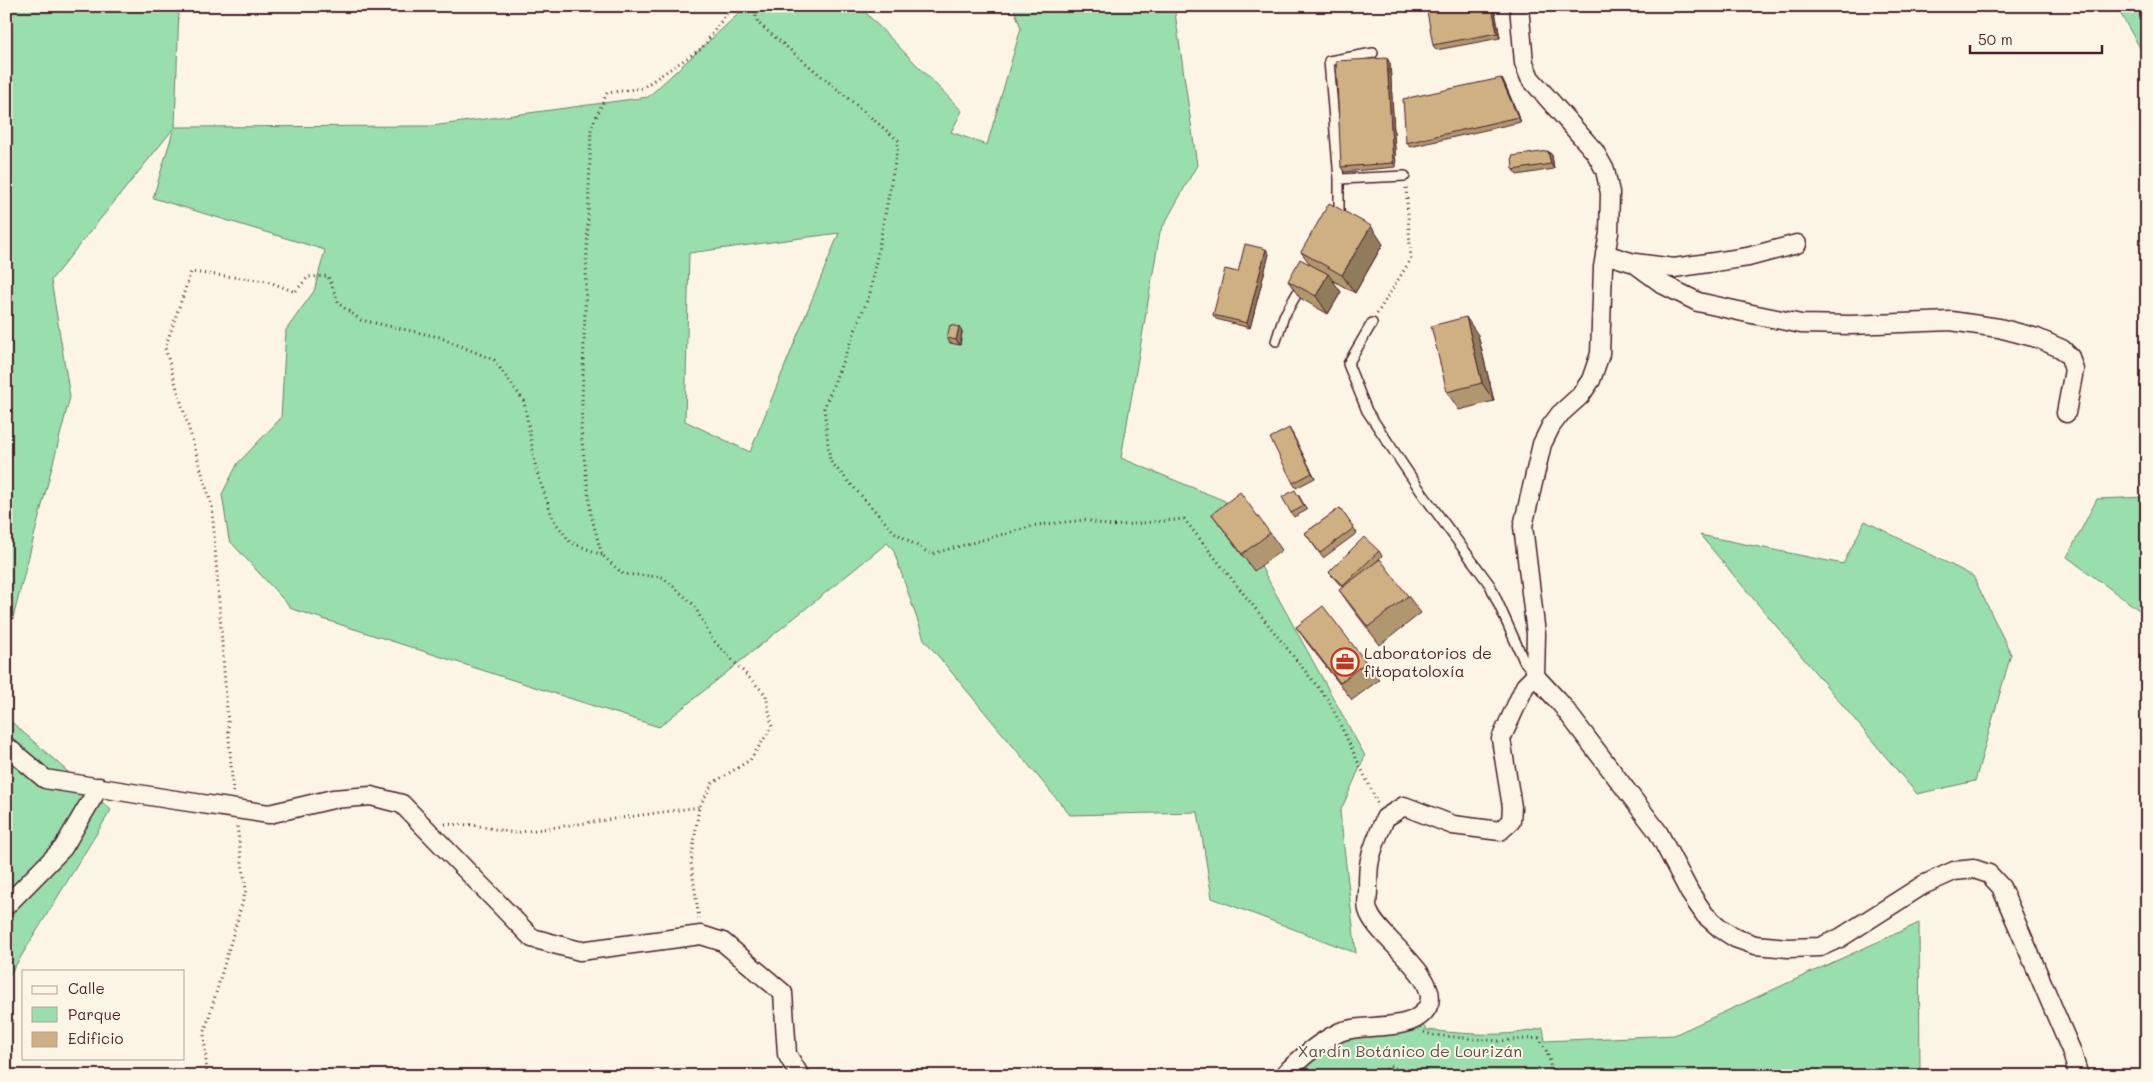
<svg xmlns="http://www.w3.org/2000/svg" width="2153" height="1082" font-family="Mali,sans-serif">
	<style>
		.green { fill: #98dfad; stroke: #717f6c; fill-rule: evenodd }
		.lines { fill: none; stroke-linecap: round; stroke-linejoin: round }
		.service-casing { stroke: #4a1f2b; stroke-width: 12 }
		.minor-casing { stroke: #4a1f2b; stroke-width: 21 }
		.path { stroke: #4a1f2b; stroke-width: 3; stroke-dasharray: 1 4; stroke-linecap: butt }
		.service { stroke: #fcf5e5; stroke-width: 9 }
		.minor { stroke: #fcf5e5; stroke-width: 18 }
		.wall { fill: #b19770; stroke: #4a1f2b }
		.shaded-wall { fill: #907b5b; stroke: #4a1f2b }
		.building { fill: #ceb082; stroke: #4a1f2b }
		.labels { text-anchor: middle; stroke-width: 4; stroke-linejoin: round; paint-order: stroke }
		.poi-label { font-size: 16px; fill: #4a1f2b; stroke: #fcf5e5; text-anchor: start }
		.park-label { font-size: 16px; fill: #5e4f4c; stroke: #fcf5e5 }
	</style>
	<rect width="100%" height="100%" fill="#fcf5e5"/>
	<filter id="ink" filterUnits="userSpaceOnUse"><feTurbulence type="fractalNoise" baseFrequency=".02" numOctaves="2"/><feDisplacementMap in="SourceGraphic" scale="10" xChannelSelector="R" yChannelSelector="G"/><feConvolveMatrix kernelMatrix="1 2 1 2 8 2 1 2 1" color-interpolation-filters="sRGB"/></filter>
	<g filter="url(#ink)">
		<!-- green -->
		<path class="green" d="M6,6H179L175,127L432,126L648,97L747,6H859L962,111L951,132L987,145L1021,28L1013,6H1174L1197,165L1160,232L1121,458L1225,501L1365,756L1340,812L1356,953L1212,898L1198,812L1070,815L924,639L893,549L887,543L659,727L292,609L229,540L222,494L238,463L281,418L286,330L314,291L325,250L153,198L174,128L51,280L70,397L6,645ZM839,233L750,452L685,421L689,253Z
			M2116,6H2147V60Z
			M2147,497V616L2067,557L2097,499Z
			M1865,521L1973,576L2011,654L1975,781L1917,794L1700,535L1843,564Z
			M6,717L111,810L6,981Z
			M1919,923L1920,1076H1287L1344,1033L1421,1023L1427,1030C1465,1034 1506,1038 1543,1028L1545,1041L1674,1035Z"/>
		<g class="lines">
			<!-- service casing -->
			<g class="service-casing">
				<path id="service" d="M1373,53L1329,61L1339,179L1405,176
					M1339,219V179
					M1372,323L1348,364L1367,411L1422,493L1490,585L1524,661L1534,673
					M1276,341L1284,316L1303,283"/>
			</g>
			<!-- minor casing -->
			<g class="minor-casing">
				<path id="minor" d="M1519,6L1524,63L1530,78L1595,152L1605,170L1610,193L1609,233L1603,267L1600,354L1591,380L1580,396L1560,414L1551,426L1542,444L1523,526L1536,634L1535,676L1561,704L1658,832L1690,893L1705,915L1721,929L1735,938L1755,945L1788,948L1820,947L1840,938L1923,885L1954,871L1974,869L1989,874L2001,887L2071,1050L2079,1076
					M1605,254L1634,263L1664,285L1698,302L1752,314L1801,324L1851,325L1951,321L1999,328L2037,338L2062,349L2070,357L2074,370L2066,413
					M1635,263L1674,268L1748,257L1797,244
					M6,746L45,779L169,799L269,814L333,799L371,796L402,804L532,938L580,951L701,935L723,942L783,993L787,1054L800,1076
					M6,906L63,848L99,787
					M1283,1076C1300,1058 1317,1043 1340,1032C1365,1022 1414,1034 1428,1006C1442,977 1375,936 1368,910C1366,905 1368,897 1368,891C1368,882 1368,873 1369,865C1371,849 1380,832 1385,818L1404,806L1453,825L1500,831L1511,821L1512,807L1501,739L1525,686L1535,676"/>
			</g>
			<!-- path -->
			<path class="path" d="M753,6L758,23L899,141L870,293L824,408L830,461L894,532L931,554L1037,525L1085,520L1111,526L1184,519L1329,701L1378,804
				M1377,314L1411,259L1406,187
				M233,792L212,507L165,348L191,272L267,281L295,292L308,277L328,276L339,304L361,320L439,337L494,360L524,401L536,469L553,519L570,542L602,555
				M445,824L474,825L514,833L699,807
				M699,919L691,863L699,807L713,783L750,760L772,727L766,695L712,639L694,605L663,577L623,574L602,555L591,515L581,433L591,128L607,93L642,88L702,48L732,6
				M1424,1032L1432,1035L1498,1041L1539,1038C1547,1050 1552,1061 1550,1076
				M207,1076L204,1034L246,890L237,826
				M1379,1076L1390,1066L1406,1073V1076"/>
			<!-- service -->
			<use href="#service" class="service"/>
			<!-- minor -->
			<use href="#minor" class="minor"/>
		</g>
		<!-- wall -->
		<path class="wall" d="M1453,6H1494L1500,38L1436,50L1433,45Z
			M1390,63L1396,167L1344,172L1341,167Z
			M1501,78L1504,82L1521,122L1410,147L1406,143Z
			M1548,151L1552,155L1554,169L1517,175L1513,170Z
			M1383,244L1355,293L1332,280L1341,292L1328,314L1300,298L1288,281L1310,264L1301,252Z
			M1269,254L1250,328L1216,319L1213,315L1238,272Z
			M962,332L960,345L950,343L947,338Z
			M1478,335L1494,401L1459,410L1447,392Z
			M1292,433L1315,478L1296,488L1293,483Z
			M1298,494L1307,510L1294,517L1291,513Z
			M1340,508L1357,533L1323,558L1305,533Z
			M1212,514L1270,533L1282,550L1254,571Z
			M1379,551L1382,556L1373,565L1408,596L1421,613L1380,645L1352,608L1339,590L1343,588L1332,576L1329,572Z
			M1296,627L1366,662L1379,680L1352,700L1309,645Z"/>
		<!-- shaded-wall -->
		<path class="shaded-wall" d="M1492,6H1494L1500,38L1497,33Z
			M1387,58L1390,63L1396,167L1393,163Z
			M1501,78L1504,82L1521,122L1518,117Z
			M1548,151L1552,155L1554,169L1551,164Z
			M1371,226L1383,244L1355,293L1342,275Z
			M1266,249L1269,254L1250,328L1247,323Z
			M1328,274L1341,292L1328,314L1316,296Z
			M1466,317L1478,335L1494,401L1482,383Z
			M959,327L962,332L960,345L956,340Z
			M1289,428L1292,433L1315,478L1312,473Z"/>
		<!-- building -->
		<path class="building" d="M1453,6H1492L1497,33L1433,45L1427,11Z
			M1387,58L1393,163L1341,167L1336,61Z
			M1501,78L1518,117L1406,143L1403,99Z
			M1548,151L1551,164L1513,170L1512,156Z
			M1329,203L1371,226L1342,275L1301,252Z
			M1245,244L1266,249L1247,323L1213,315L1225,269L1238,272Z
			M1300,259L1328,274L1316,296L1288,281Z
			M1466,317L1482,383L1447,392L1431,326Z
			M950,325L959,327L956,340L947,338Z
			M1289,428L1312,473L1293,483L1270,438Z
			M1295,490L1304,506L1291,513L1282,497Z
			M1240,492L1270,533L1242,554L1212,514Z
			M1340,508L1354,528L1320,553L1305,533Z
			M1364,537L1379,551L1343,586L1329,572Z
			M1380,559L1408,596L1368,627L1339,590Z
			M1323,606L1366,662L1340,683L1296,627Z"/>
	</g>
	<!-- icons -->
	<defs>
		<g id="office-ring" transform="scale(1.4375)"><circle r="9.5" fill="#fcf5e5" stroke="#c8321e" stroke-width="1.5"/><path d="M-6-3h4V-5.5h4V-3h4V5H-6ZM-1-4.5V-3h2v-1.5ZM-6 0V1H6V0Z" fill="#c8321e"/></g>
	</defs>
	<g fill-rule="evenodd">
		<use href="#office-ring" x="1345" y="662"/>
	</g>
	<g class="labels">
		<!-- poi labels -->
		<g class="poi-label">
			<text x="1364" y="659">Laboratorios de<tspan x="1364" dy="18">fitopatoloxía</tspan></text>
		</g>
		<!-- park labels -->
		<g class="park-label">
			<text x="1410" y="1057">Xardín Botánico de Lourizán</text>
		</g>
	</g>
	<!-- margin -->
	<rect width="2153" height="1082" fill="none" stroke="#fcf5e5" stroke-width="25"/>
	<rect x="12" y="12" width="2128" height="1057" fill="none" stroke="#4a1f2b" stroke-width="2" filter="url(#ink)"/>
	<!-- legend -->
	<rect x="22" y="970" width="162" height="90" fill="#fcf5e5" stroke="#b59f9b"/>
	<rect x="32" y="986" width="25" height="8" fill="#fcf5e5" stroke="#b59f9b"/>
	<text x="68" y="994" font-size="15" fill="#4a1f2b">Calle</text>
	<rect x="32" y="1007" width="25" height="15" fill="#98dfad" stroke="#b59f9b"/>
	<text x="68" y="1020" font-size="15" fill="#4a1f2b">Parque</text>
	<rect x="32" y="1032" width="25" height="15" fill="#ceb082" stroke="#b59f9b"/>
	<text x="68" y="1044" font-size="15" fill="#4a1f2b">Edificio</text>
	<!-- scale -->
	<path d="M1970 45v8h132v-8" fill="none" stroke="#4a1f2b" stroke-width="2.5"/>
	<text x="1978" y="45" font-size="15" fill="#4a1f2b" stroke="#fcf5e5" stroke-width="4" paint-order="stroke">50 m</text>
</svg>
